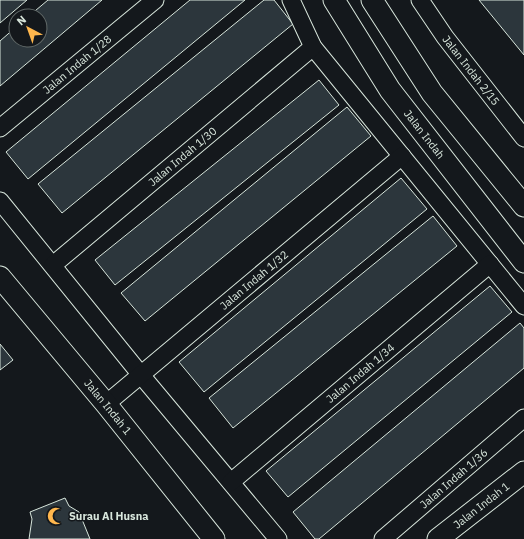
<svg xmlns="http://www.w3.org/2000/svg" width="524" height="539" font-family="'IBM Plex Sans',sans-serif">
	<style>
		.building { fill: #2c363c; stroke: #d8e6dc }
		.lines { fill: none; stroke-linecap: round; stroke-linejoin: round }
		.minor-casing { stroke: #d8e6dc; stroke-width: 19 }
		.tertiary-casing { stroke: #d8e6dc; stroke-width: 23 }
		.minor { stroke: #14181c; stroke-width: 17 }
		.tertiary { stroke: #14181c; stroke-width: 21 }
		.labels { text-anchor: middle; stroke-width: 3; stroke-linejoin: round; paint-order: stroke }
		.street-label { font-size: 11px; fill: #d8e6dc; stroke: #14181c }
		.poi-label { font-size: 11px; font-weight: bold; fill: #d8e6dc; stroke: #14181c; text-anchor: start }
	</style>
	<rect width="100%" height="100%" fill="#14181c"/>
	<!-- building -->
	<path class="building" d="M0,0H27L0,23Z
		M48,0H102L0,86V41L16,27V40H40V16H29Z
		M190,0H245L28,179L6,152Z
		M264,0H274L293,24L62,213L38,184Z
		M479,0H524V55Z
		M319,80L339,105L115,285L95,260Z
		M347,107L371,136L145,321L121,293Z
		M401,178L427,209L204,392L179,362Z
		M433,216L457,246L233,428L209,398Z
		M490,286L512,312L288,497L266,471Z
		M520,323L524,328V368L319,539H315L293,512Z
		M0,344L13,360L0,370Z
		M65,498L69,506L79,512L90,539H29L32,519L30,512Z"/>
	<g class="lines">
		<!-- minor casing -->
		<g class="minor-casing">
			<g id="minor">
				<path d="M291,0L313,47L524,306"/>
				<path id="s1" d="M420,0L445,37L524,138"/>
				<path id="s2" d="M0,128L155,0"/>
				<path d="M0,201L141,375L278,539"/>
				<path id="s3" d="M53,265L313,47"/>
				<path id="s4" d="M106,404L402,156"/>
				<path id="s5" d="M231,482L490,264"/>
				<path id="s6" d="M383,539L524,418"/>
			</g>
		</g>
		<!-- tertiary casing -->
		<g class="tertiary-casing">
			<g id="tertiary">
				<path id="s7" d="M334,0L390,90L524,262"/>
				<path d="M372,0L432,93L524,206"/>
				<path id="s8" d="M0,277L106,404L214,539"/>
				<path id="s9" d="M438,539L524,472"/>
			</g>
		</g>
		<!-- minor -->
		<use href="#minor" class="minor"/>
		<!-- tertiary -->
		<use href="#tertiary" class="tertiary"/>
	</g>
	<!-- icons -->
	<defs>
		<g id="mosque-bare" transform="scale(1.38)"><path d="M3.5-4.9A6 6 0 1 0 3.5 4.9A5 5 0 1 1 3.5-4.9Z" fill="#ffb74d" stroke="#14181c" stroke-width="2.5" paint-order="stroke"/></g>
	</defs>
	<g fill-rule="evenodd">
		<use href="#mosque-bare" x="56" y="516"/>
	</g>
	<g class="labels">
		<!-- street labels -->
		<g class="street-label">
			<text dy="4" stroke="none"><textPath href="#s2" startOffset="100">Jalan Indah 1/28</textPath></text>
			<text dy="4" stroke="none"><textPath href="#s1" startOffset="87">Jalan Indah 2/15</textPath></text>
			<text dy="4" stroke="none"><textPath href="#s7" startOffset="162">Jalan Indah</textPath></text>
			<text dy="4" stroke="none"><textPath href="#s3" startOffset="169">Jalan Indah 1/30</textPath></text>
			<text dy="4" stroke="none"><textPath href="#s4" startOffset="193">Jalan Indah 1/32</textPath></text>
			<text dy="4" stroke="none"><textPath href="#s5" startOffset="169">Jalan Indah 1/34</textPath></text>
			<text dy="4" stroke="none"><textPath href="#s8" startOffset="169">Jalan Indah 1</textPath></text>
			<text dy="4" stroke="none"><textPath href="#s6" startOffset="93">Jalan Indah 1/36</textPath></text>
			<text dy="4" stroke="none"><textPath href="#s9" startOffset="55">Jalan Indah 1</textPath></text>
		</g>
		<!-- poi labels -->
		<g class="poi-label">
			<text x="69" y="520">Surau Al Husna</text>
		</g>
	</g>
	<!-- north arrow -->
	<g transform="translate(28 28) rotate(319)"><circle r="19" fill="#14181c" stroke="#626a69"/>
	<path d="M0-3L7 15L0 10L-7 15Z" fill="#ffb74d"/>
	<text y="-6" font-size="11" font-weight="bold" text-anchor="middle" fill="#d8e6dc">N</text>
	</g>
</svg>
